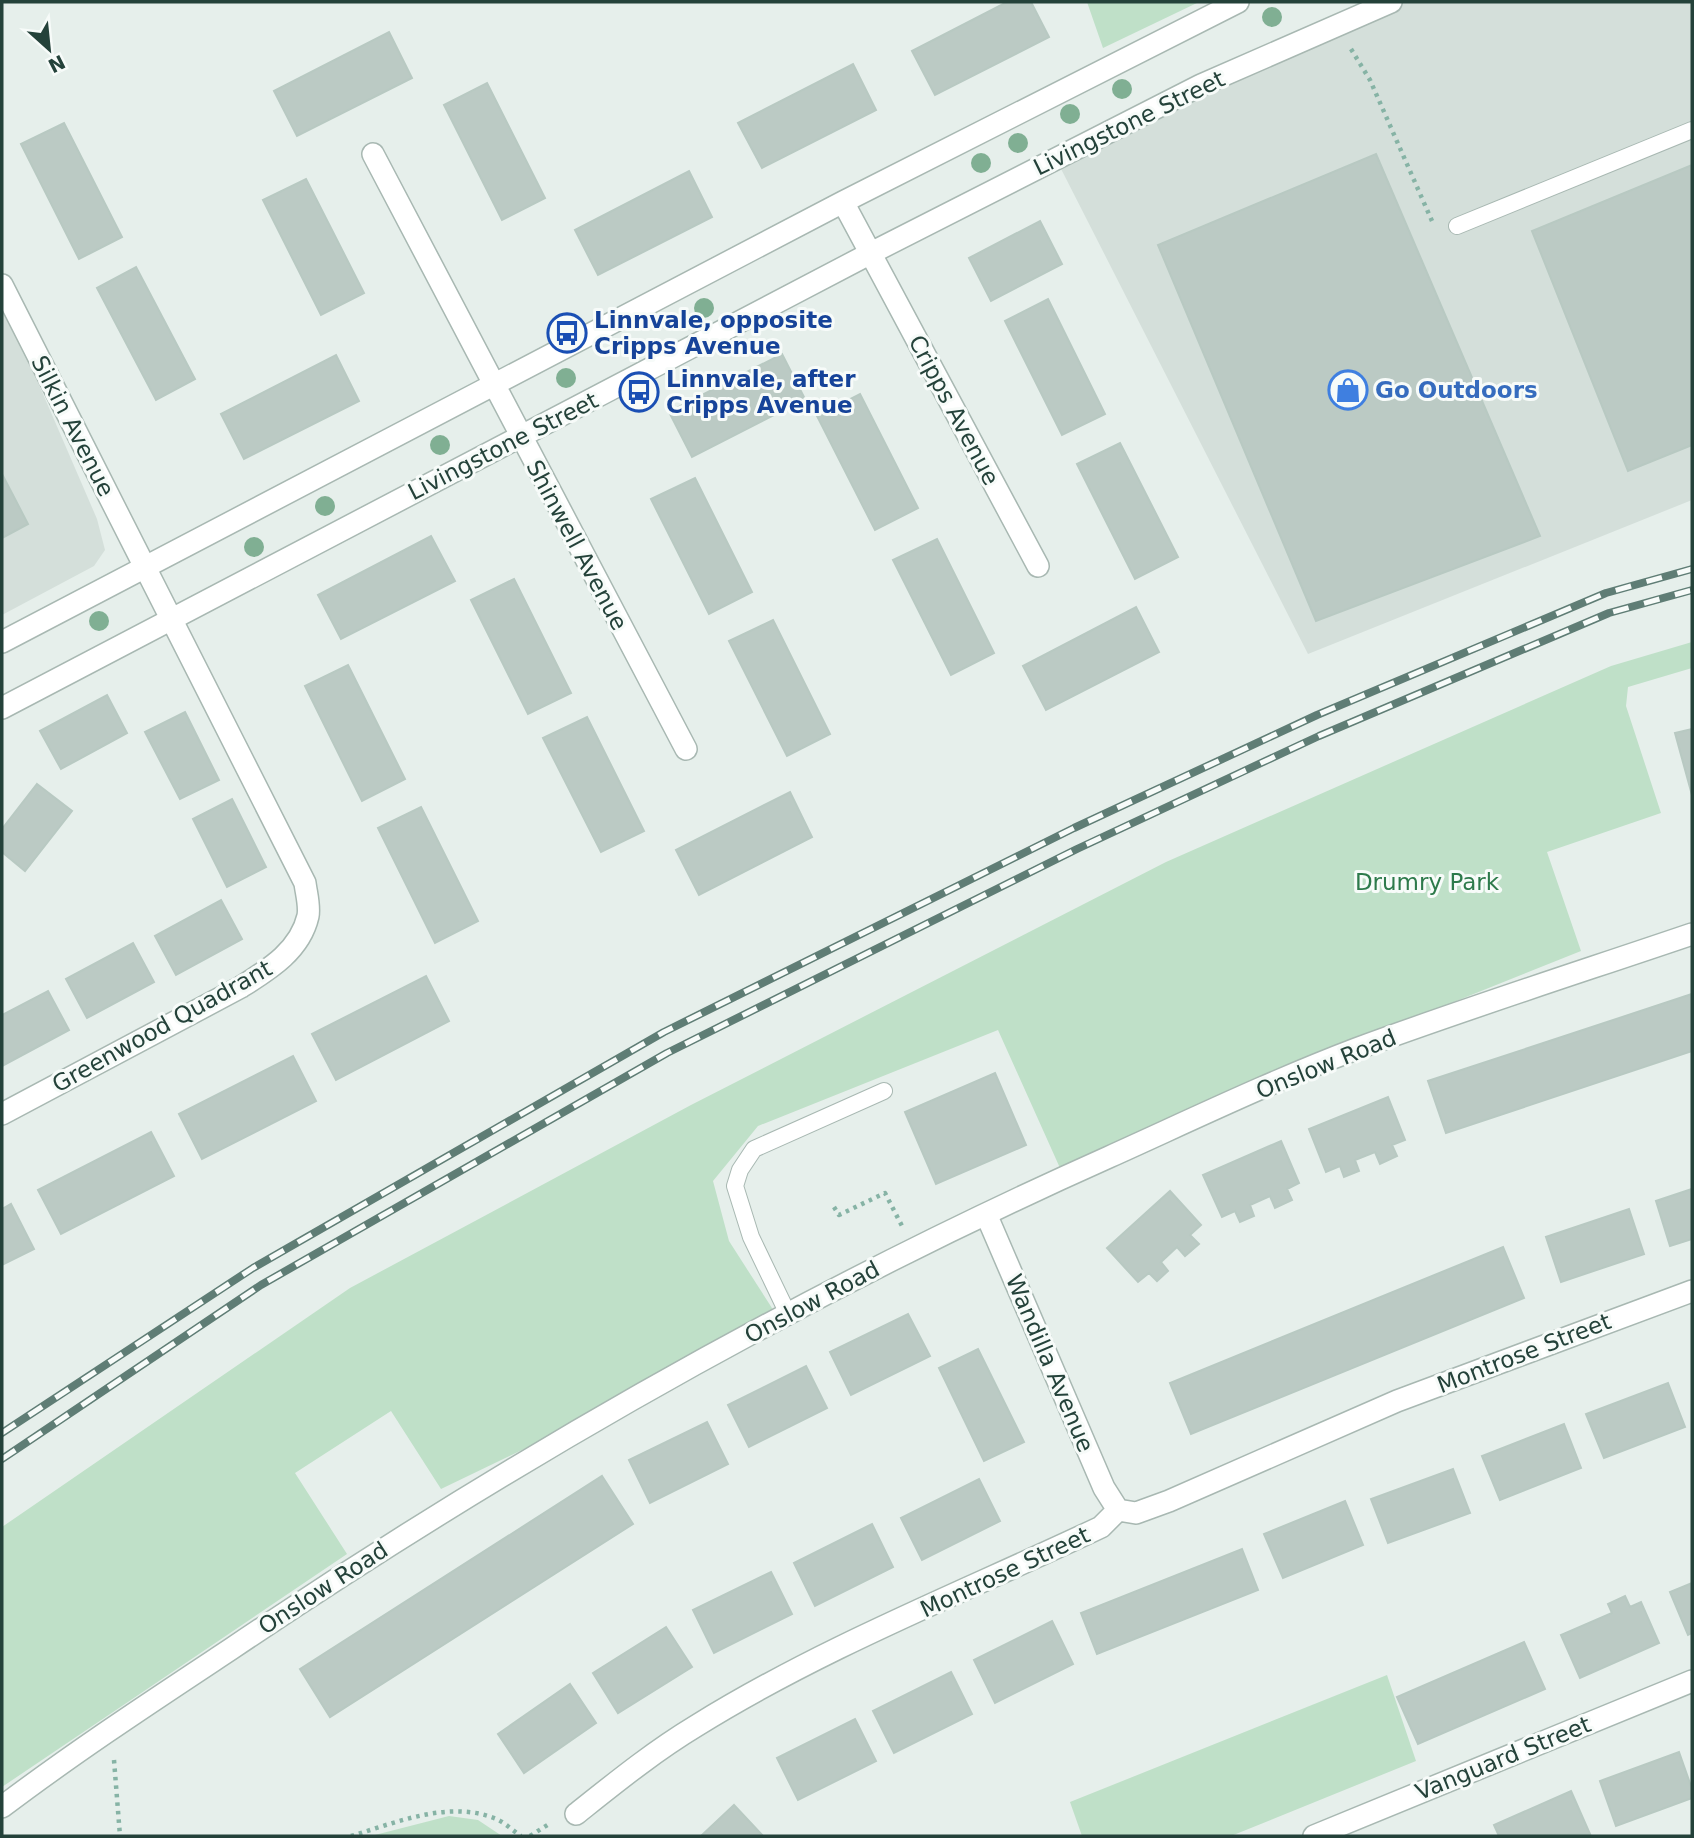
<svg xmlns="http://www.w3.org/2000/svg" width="1694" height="1838" font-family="'DejaVu Sans',sans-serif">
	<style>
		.built { fill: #d4dfda }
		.green { fill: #bfe0c8 }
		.building { fill: #bbcac4; stroke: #b8c9c2; stroke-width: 2 }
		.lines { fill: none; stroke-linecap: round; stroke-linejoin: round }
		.service-casing { stroke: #a8b8b2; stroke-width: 18 }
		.minor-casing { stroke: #a8b8b2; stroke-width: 24 }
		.path { stroke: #86b3a5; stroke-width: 4.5; stroke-dasharray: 3.5 5; stroke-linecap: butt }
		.service { stroke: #fff; stroke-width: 16 }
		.minor { stroke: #fff; stroke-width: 21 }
		.rail-casing { stroke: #5f7d75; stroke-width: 8 }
		.rail { stroke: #f7fbf9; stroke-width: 5; stroke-dasharray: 16; stroke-linecap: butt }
		.tree { fill: #80af93 }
		.labels { text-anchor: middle; stroke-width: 6; stroke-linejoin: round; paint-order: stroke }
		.street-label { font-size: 23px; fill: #24423a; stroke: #f7fbf9 }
		.transit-label { font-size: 23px; font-weight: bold; fill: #164399; stroke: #f7fbf9; text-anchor: start }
		.shop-label { font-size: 23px; font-weight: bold; fill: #366cbe; stroke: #f7fbf9; text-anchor: start }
		.park-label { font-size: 23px; fill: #2d7a4b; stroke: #f7fbf9 }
	</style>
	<rect width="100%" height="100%" fill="#e6efeb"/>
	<!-- built -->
	<path class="built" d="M1391,2H1692V500L1308,654L1056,159Z
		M2,299L97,519L105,550L94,566L2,615Z"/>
	<!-- green -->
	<path class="green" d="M1087,2H1199L1103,48Z
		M1692,642V668L1628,687L1626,706L1661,813L1547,852L1581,951L1354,1042L1060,1168L998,1030L758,1126L713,1181L729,1241L779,1319L644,1391L441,1489L391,1411L295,1473L347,1554L2,1787V1527L350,1288L691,1105L1166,862L1611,666Z
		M1387,1675L1416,1761L1231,1836H1082L1070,1802Z
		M449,1816L478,1820L502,1836H371Z"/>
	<!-- building -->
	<path class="building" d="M1007,2H1031L1049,37L935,95L912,51Z
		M389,32L412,78L297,136L274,91Z
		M853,64L876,110L762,168L738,123Z
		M487,83L545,198L502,220L444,105Z
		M64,123L122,237L79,259L21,144Z
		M1376,154L1540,536L1316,621L1158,245Z
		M1692,165V445L1628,471L1532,231Z
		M689,171L712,217L598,275L575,230Z
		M306,179L364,293L321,315L263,200Z
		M1040,221L1062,264L991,301L969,258Z
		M136,267L195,379L156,400L97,288Z
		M1048,299L1105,414L1062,435L1005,321Z
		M782,354L805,399L692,457L669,412Z
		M336,355L359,401L244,459L221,414Z
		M860,394L918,508L875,530L817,416Z
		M1120,443L1178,557L1135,579L1077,464Z
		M2,474L28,524L2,538Z
		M695,478L752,592L709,614L651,499Z
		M431,536L455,581L341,639L318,595Z
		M937,539L994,653L951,675L893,560Z
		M514,579L571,693L528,714L471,600Z
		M1136,607L1159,652L1046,710L1023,666Z
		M773,620L830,734L787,756L729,641Z
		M348,665L405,779L362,801L305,686Z
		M107,695L127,733L61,769L40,731Z
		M185,712L219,780L180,799L145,732Z
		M587,717L644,831L601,852L543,738Z
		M1692,729V795L1675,733Z
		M37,784L72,811L25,871L2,852V829Z
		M790,792L812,837L699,895L676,850Z
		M232,799L266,867L227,887L193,819Z
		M421,807L478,921L435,943L378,828Z
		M221,900L242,939L176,975L155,936Z
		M133,943L154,982L87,1018L66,979Z
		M426,976L449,1021L336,1080L312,1034Z
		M48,991L69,1030L2,1066V1015Z
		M1692,994V1051L1446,1133L1428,1081Z
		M293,1056L316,1101L202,1159L179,1114Z
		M995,1073L1026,1145L936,1184L905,1112Z
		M1388,1097L1405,1140L1392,1145L1397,1156L1380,1164L1375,1152L1355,1160L1359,1171L1344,1177L1340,1166L1326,1172L1309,1129Z
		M151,1132L174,1176L61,1234L38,1190Z
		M1281,1141L1299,1183L1287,1189L1292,1200L1275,1208L1270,1196L1250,1205L1254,1216L1240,1222L1235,1211L1222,1217L1203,1175Z
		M1692,1189V1239L1670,1246L1656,1201Z
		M1170,1191L1201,1225L1190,1235L1199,1244L1185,1256L1177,1247L1161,1262L1168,1271L1157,1281L1149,1273L1138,1282L1107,1248Z
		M11,1204L34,1249L2,1265V1209Z
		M1629,1209L1644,1254L1561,1282L1546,1237Z
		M1503,1247L1524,1298L1191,1434L1170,1383Z
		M908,1314L930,1356L851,1395L830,1352Z
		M978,1349L1024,1442L984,1461L939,1368Z
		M806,1366L827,1408L749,1447L728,1405Z
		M1668,1383L1685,1427L1604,1458L1586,1414Z
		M707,1422L728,1464L650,1503L629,1460Z
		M1564,1424L1581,1468L1500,1500L1482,1456Z
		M1453,1469L1470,1513L1388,1543L1371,1499Z
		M602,1476L633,1524L330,1717L300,1669Z
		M979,1479L1000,1521L922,1560L901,1518Z
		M1345,1501L1363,1545L1283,1578L1264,1534Z
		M872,1524L893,1567L815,1606L794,1563Z
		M1242,1549L1258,1590L1097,1654L1081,1613Z
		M771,1572L792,1614L714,1653L693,1610Z
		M1692,1583V1633L1688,1635L1670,1592Z
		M1625,1596L1630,1607L1641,1602L1659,1643L1580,1678L1561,1635L1612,1613L1608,1604Z
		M1052,1621L1073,1664L995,1703L974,1660Z
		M666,1627L692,1667L618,1713L593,1673Z
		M1524,1642L1545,1689L1418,1744L1397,1697Z
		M951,1672L972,1714L894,1753L873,1711Z
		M570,1684L596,1723L524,1773L498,1734Z
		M855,1719L876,1761L798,1800L777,1758Z
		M1679,1752L1692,1789V1798L1616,1826L1600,1781Z
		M1571,1791L1590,1834L1499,1836L1494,1825Z
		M734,1805L763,1836H701Z"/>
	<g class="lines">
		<!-- service casing -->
		<g class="service-casing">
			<path id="service" d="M1457,226L1692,130
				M788,1314L751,1237L735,1186L740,1170L754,1149L884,1091"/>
		</g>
		<!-- minor casing -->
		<g class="minor-casing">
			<path id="minor" d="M373,154L686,749
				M843,202L1038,566
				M2,285L305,883C306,892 310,906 308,916C300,951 268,970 241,987L2,1114
				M2,642L843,202L1238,2
				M2,708L871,253L1201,85L1391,2
				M986,1214L1104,1488L1118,1510
				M1118,1510L1136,1513L1169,1501L1397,1401L1692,1291
				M2,1807C76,1751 154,1700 231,1649C510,1461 802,1294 1109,1157C1191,1120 1272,1081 1356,1049C1467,1008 1580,972 1692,934
				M576,1814C615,1783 653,1752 696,1726C823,1647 966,1591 1101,1527L1118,1510
				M1314,1836L1692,1681"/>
		</g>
		<!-- path -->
		<path class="path" d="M1351,49L1370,80L1432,221
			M834,1207L839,1215L885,1193L902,1226
			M114,1760L120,1836
			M351,1836C395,1823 448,1800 494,1818C503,1821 512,1830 521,1836
			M530,1836L549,1824"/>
		<!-- service -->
		<use href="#service" class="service"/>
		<!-- minor -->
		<use href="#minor" class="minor"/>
		<!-- rail casing -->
		<g class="rail-casing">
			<path id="rail" d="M2,1433L253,1268L664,1032L1074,828L1317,715L1606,593L1692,569
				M2,1459L261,1285L667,1053L1077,849L1319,736L1609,613L1692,590"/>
		</g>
		<!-- rail -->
		<use href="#rail" class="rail"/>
	</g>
	<!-- trees -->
	<g class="tree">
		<circle cx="1272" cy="17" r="10"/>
		<circle cx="1122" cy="89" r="10"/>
		<circle cx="1070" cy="114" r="10"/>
		<circle cx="1018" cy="143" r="10"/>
		<circle cx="981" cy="163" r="10"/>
		<circle cx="704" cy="308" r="10"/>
		<circle cx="566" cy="378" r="10"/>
		<circle cx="440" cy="445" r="10"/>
		<circle cx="325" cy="506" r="10"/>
		<circle cx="254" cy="547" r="10"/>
		<circle cx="99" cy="621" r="10"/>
	</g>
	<!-- icons -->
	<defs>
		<g id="bus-ring" transform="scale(2.0125)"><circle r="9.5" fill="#f7fbf9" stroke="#1a4fb4" stroke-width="1.5"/><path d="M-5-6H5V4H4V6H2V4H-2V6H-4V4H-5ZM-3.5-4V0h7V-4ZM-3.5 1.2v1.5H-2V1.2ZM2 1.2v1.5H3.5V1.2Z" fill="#1a4fb4"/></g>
		<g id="shop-ring" transform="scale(2.0125)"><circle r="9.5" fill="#f7fbf9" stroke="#3f7fe0" stroke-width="1.5"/><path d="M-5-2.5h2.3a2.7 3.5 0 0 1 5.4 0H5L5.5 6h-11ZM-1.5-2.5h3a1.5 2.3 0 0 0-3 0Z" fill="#3f7fe0"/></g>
	</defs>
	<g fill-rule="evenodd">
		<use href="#bus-ring" x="567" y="333"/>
		<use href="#shop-ring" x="1348" y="390"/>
		<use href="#bus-ring" x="639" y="392"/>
	</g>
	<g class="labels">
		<!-- street labels -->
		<g class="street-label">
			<text transform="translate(1129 123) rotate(-26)" y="8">Livingstone Street</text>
			<text transform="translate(954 410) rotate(62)" y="8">Cripps Avenue</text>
			<text transform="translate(73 426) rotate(63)" y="8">Silkin Avenue</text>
			<text transform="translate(503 446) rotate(-27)" y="8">Livingstone Street</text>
			<text transform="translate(577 545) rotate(62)" y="8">Shinwell Avenue</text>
			<text transform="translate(162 1026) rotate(-29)" y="8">Greenwood Quadrant</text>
			<text transform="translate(1326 1064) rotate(-22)" y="8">Onslow Road</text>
			<text transform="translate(812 1302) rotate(-28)" y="8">Onslow Road</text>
			<text transform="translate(1524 1353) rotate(-21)" y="8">Montrose Street</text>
			<text transform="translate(1050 1363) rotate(67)" y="8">Wandilla Avenue</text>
			<text transform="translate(1005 1572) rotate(-25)" y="8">Montrose Street</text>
			<text transform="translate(323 1588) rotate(-33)" y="8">Onslow Road</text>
			<text transform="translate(1503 1758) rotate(-22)" y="8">Vanguard Street</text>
		</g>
		<!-- transit labels -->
		<g class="transit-label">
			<text x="594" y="328">Linnvale, opposite<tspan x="594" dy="26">Cripps Avenue</tspan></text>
			<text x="666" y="387">Linnvale, after<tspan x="666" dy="26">Cripps Avenue</tspan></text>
		</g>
		<!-- shop labels -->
		<g class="shop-label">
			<text x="1375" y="398">Go Outdoors</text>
		</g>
		<!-- park labels -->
		<g class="park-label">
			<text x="1427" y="890">Drumry Park</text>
		</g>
	</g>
	<!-- border -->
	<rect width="1694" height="1838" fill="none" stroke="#24423a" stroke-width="7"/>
	<!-- north arrow -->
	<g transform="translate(49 49) rotate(153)" stroke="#f7fbf9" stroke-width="5" paint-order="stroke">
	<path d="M0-5L12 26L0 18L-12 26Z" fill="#24423a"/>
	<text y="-10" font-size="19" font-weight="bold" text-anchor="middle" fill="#24423a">N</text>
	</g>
</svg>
